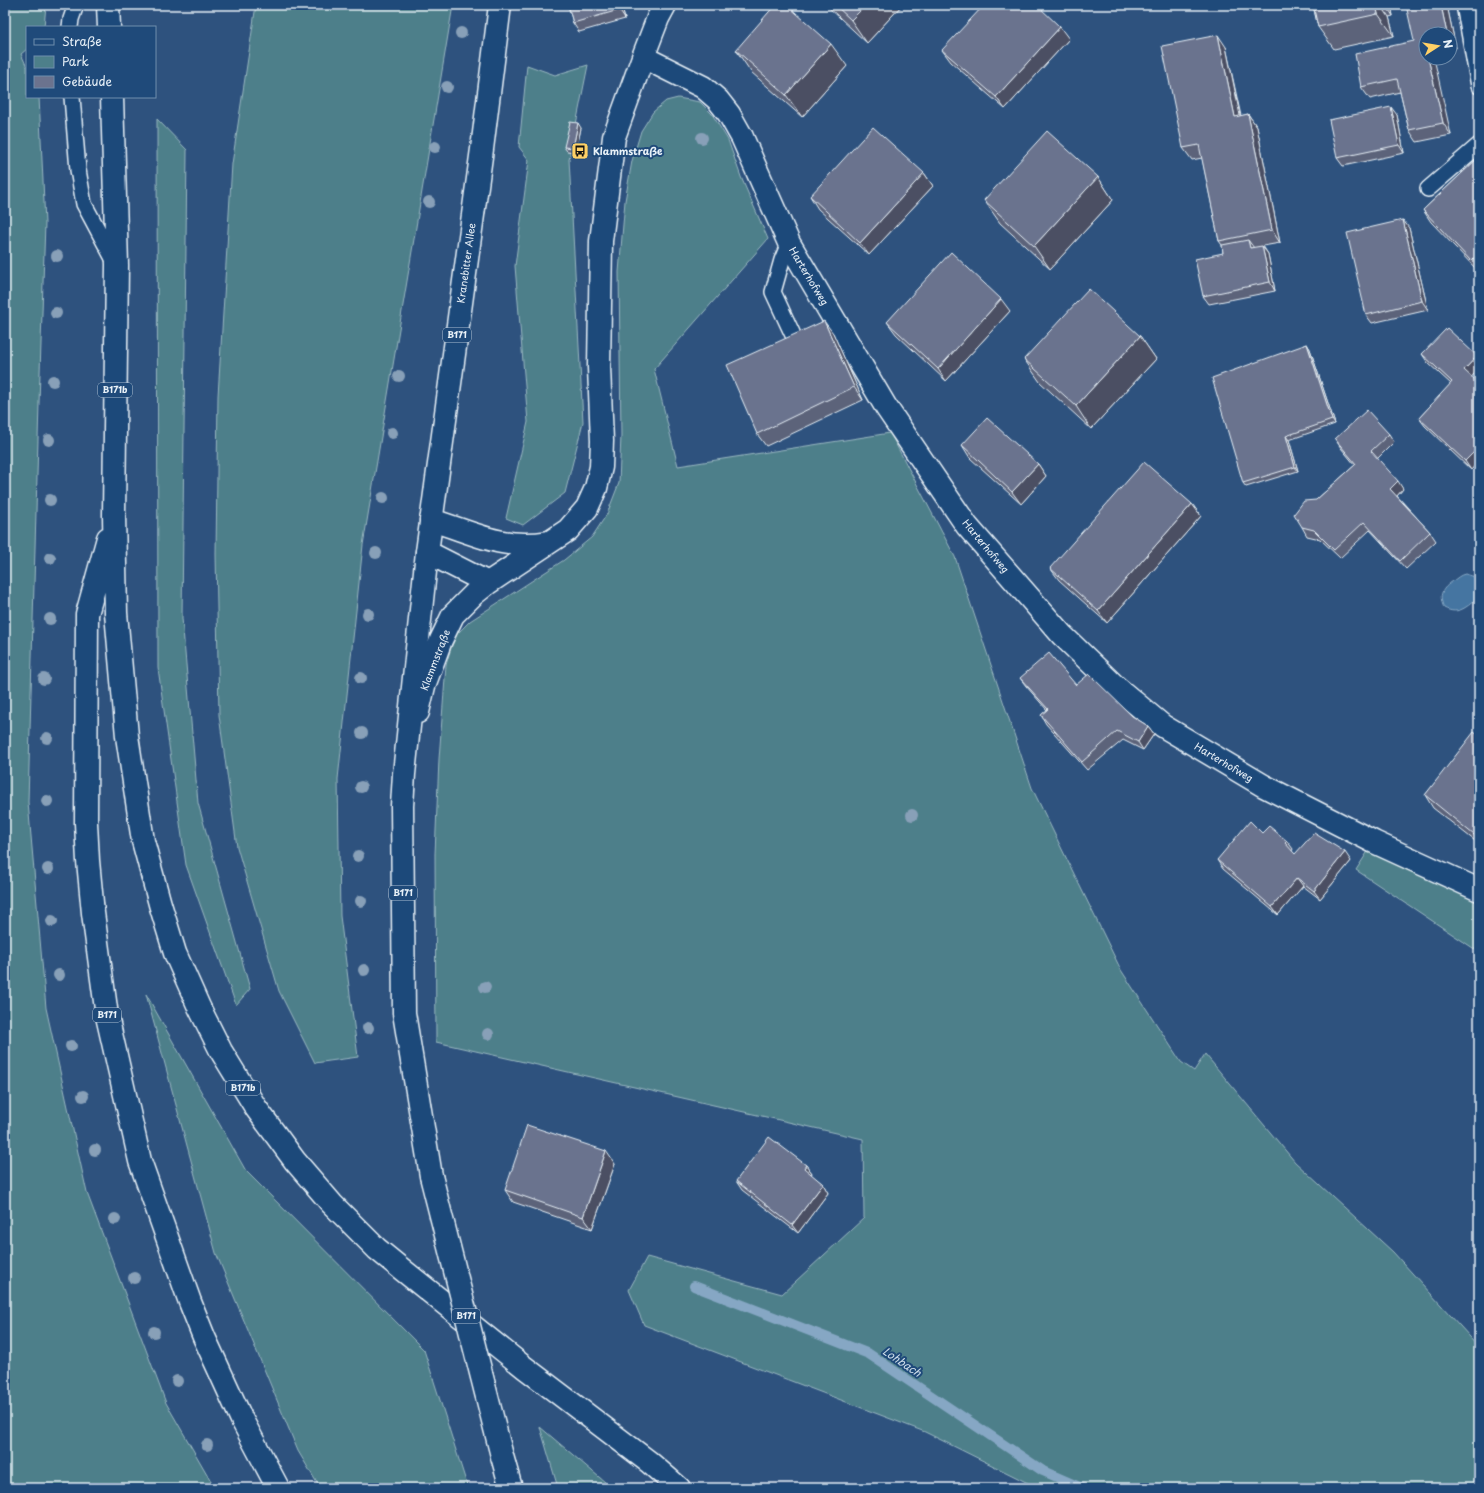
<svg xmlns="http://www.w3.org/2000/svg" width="1484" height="1493" font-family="'Playpen Sans',sans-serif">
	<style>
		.green { fill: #4d7f8a; stroke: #9ab8c1 }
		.water { fill: #4475a1; stroke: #86a7c4 }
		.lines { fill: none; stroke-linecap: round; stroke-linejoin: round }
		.stream { stroke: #86a7c4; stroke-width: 10 }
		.lane-casing { stroke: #e8f1f8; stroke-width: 18 }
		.street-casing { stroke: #e8f1f8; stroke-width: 25 }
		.primary-casing { stroke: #e8f1f8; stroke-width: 25 }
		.lane { stroke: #1f4a7a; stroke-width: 15 }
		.street { stroke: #1f4a7a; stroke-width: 22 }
		.primary { stroke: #1f4a7a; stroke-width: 22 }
		.primary-bridge-casing { stroke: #e8f1f8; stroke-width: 25; stroke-linecap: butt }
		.primary-bridge { stroke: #1f4a7a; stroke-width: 22 }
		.tree { fill: #88a0b8 }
		.wall { fill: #5c637a; stroke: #e8f1f8 }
		.shaded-wall { fill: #4b5063; stroke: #e8f1f8 }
		.building { fill: #6b738e; stroke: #e8f1f8 }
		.labels { text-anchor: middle; stroke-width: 4; stroke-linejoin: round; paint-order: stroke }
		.shield { fill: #1f4a7a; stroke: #acbfd2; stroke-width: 1 }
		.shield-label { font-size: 9px; font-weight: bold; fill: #e8f1f8 }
		.poi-label { font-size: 10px; font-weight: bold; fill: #e8f1f8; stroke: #1f4a7a; text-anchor: start }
		.street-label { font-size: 10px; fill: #e8f1f8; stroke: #1f4a7a }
		.water-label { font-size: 11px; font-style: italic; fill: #cfdeeb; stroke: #1f4a7a }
	</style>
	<rect width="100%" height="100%" fill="#2e527e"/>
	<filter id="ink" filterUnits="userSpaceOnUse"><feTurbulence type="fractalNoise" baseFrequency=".025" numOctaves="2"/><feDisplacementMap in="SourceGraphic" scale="8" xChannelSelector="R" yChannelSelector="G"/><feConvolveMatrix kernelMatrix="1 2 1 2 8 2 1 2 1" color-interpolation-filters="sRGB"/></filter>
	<g filter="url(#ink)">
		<!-- green -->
		<path class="green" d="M5,5H46L44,27H27V49L21,54L27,67V97H39L45,223L39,403L28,802L46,1008L87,1193L166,1403L215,1488H5Z
			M256,5H453L363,545L338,779L340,916L358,1057L315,1063L279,991L237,847L219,715L216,554L218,396L232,164Z
			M527,65L555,75L588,65L569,159L583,422L565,493L523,525L506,518L528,422L515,266L529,160L519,147Z
			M678,98L700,102L712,114L728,140L741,177L768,239L654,369L678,466L890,433L955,557L1032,788L1121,970L1181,1062L1194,1071L1205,1054L1295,1162L1393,1252L1479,1347V1488H1038L925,1432L644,1325L629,1290L647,1257L782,1294L864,1218L863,1139L436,1042L435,854L439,759L446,665L451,648L457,634L470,621L564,560L592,537L607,514L619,483L621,436L619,272L625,201L632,161L641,131L653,112L666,101Z
			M157,119L187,150L182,618L198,803L250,989L236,1005L186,865L158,668Z
			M1374,842L1479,890V952L1356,870Z
			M146,994L246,1171L424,1350L468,1488H320L298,1451L216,1253Z
			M540,1427L612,1488H558Z"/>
		<!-- water -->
		<path class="water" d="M1465,574L1479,578V596C1468,606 1459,616 1444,608C1438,594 1442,589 1453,581C1457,578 1460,575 1465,574Z"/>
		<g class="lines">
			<!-- stream -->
			<path class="stream" d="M694,1286L869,1354L1043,1471L1082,1488"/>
			<!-- lane casing -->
			<g class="lane-casing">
				<path id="lane" d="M1464,5L1479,86
					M70,27L71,19L76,5
					M72,97L78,170L84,204L115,262
					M1428,189L1479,145
					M789,243L782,260L773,292L793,335"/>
			</g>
			<!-- street casing -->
			<g class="street-casing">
				<path id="street" d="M643,57L703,87L718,100L729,114L742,137L789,243L886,407L967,526L1062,635L1115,686L1163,726L1264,786L1374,842L1479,890
					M431,520C475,533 501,550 549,542
					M427,552L488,583
					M418,712L424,686L441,640L453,615L474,594L488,583L568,530L587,508L596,488L601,467L602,441L599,367L601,241L614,137L643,57L658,18L665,5"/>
			</g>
			<!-- primary casing -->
			<g class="primary-casing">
				<path id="primary" d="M108,5L109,27
					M112,97L117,265L114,515L116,613L127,736L143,841L160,904L175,953L199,1007L221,1051L256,1108L295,1161L332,1204L377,1249L404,1271L524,1367L649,1462L679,1488
					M108,538L87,614L86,823L88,861L93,913L107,1016L140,1161L190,1302L204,1337L242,1420L278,1488
					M431,1176L404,1013L402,806L404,774L427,552L482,149L500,5
					M502,1456L511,1488"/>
			</g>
			<!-- lane -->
			<use href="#lane" class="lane"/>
			<!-- street -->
			<use href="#street" class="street"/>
			<!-- primary -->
			<use href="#primary" class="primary"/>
			<!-- primary-bridge casing -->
			<g class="primary-bridge-casing">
				<path id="primary-bridge" d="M431,1176L502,1456"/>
			</g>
			<!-- primary-bridge -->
			<use href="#primary-bridge" class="primary-bridge"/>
		</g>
		<!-- trees -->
		<g class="tree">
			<circle cx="461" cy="33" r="6"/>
			<circle cx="447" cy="87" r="6"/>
			<circle cx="702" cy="138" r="6"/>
			<circle cx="435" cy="147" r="6"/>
			<circle cx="429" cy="202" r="6"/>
			<circle cx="57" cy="256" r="6"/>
			<circle cx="56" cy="313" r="6"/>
			<circle cx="399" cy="376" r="6"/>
			<circle cx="53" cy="381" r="6"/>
			<circle cx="392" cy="433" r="6"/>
			<circle cx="49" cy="440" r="6"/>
			<circle cx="383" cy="498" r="6"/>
			<circle cx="50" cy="500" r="6"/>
			<circle cx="376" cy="553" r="6"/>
			<circle cx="50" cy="558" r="6"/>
			<circle cx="368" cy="614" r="6"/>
			<circle cx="50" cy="619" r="6"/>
			<circle cx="361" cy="678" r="6"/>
			<circle cx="44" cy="679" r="6"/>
			<circle cx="362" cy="733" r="6"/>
			<circle cx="47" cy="738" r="6"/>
			<circle cx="361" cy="787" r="6"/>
			<circle cx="47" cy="801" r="6"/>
			<circle cx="912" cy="815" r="6"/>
			<circle cx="358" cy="856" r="6"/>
			<circle cx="48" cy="869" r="6"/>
			<circle cx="361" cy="901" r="6"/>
			<circle cx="52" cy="921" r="6"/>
			<circle cx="364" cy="970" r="6"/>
			<circle cx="59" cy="975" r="6"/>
			<circle cx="485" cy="987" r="6"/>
			<circle cx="368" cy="1028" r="6"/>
			<circle cx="488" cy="1034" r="6"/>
			<circle cx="71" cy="1046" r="6"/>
			<circle cx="83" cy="1096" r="6"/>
			<circle cx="95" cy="1150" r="6"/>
			<circle cx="115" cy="1219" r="6"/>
			<circle cx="134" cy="1278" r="6"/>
			<circle cx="154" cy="1332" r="6"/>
			<circle cx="177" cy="1381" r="6"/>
			<circle cx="207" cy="1445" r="6"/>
		</g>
		<!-- wall -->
		<path class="wall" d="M568,5H621L625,19L579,32L573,23Z
			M826,5H902L867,43Z
			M1313,5H1391L1393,16L1389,17L1394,36L1334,49L1318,27Z
			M1447,5L1456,48L1450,50V34H1426V58L1451,135L1417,142L1409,130L1400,92L1370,99L1361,87L1414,41Z
			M1069,39L1005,109L951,62L942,50Z
			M1226,47L1241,116L1248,114L1257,127L1280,243L1263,246L1268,254L1275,291L1209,304L1203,296L1223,253L1222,245L1219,241L1202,158L1192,160L1183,148Z
			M736,50L847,66L802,117L751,72Z
			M1397,115L1404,153L1343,166L1337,158Z
			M581,128L576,152L567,151L564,147Z
			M1479,157V272L1431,222L1423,210Z
			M924,173L933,186L869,255L818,209L810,196Z
			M1098,177L1113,200L1050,269L1000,223L984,200Z
			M1409,228L1428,310L1372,323L1366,315Z
			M1010,311L946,381L896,334L887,322Z
			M833,333L863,400L766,446L757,434Z
			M1140,336L1156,359L1091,429L1040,382L1024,359Z
			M1307,344L1310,349L1335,424L1289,440L1298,471L1246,487L1243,483Z
			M1422,354L1477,356L1479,359V368L1471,377L1476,381L1479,378V461L1471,470L1425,426L1419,418L1451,384L1428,363Z
			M1389,434L1394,442L1377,459L1403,489L1397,496L1430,532L1436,541L1406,569L1370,530L1340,558L1320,539L1307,536L1302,527L1316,500L1355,465L1341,448L1335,439Z
			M962,445L1038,464L1046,476L1021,504L970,458Z
			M1192,504L1201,516L1107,623L1059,580L1050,568Z
			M1020,678L1132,716L1148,726L1154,734L1143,750L1123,740L1087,770L1046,724L1041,715L1047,710L1026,686Z
			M1479,736V844L1433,808L1425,795Z
			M1262,833L1287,841L1293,849L1292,851L1295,854L1351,861L1320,899L1303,886L1278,915L1223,869L1217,860Z
			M615,1164L592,1229L513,1202L505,1190Z
			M806,1165L812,1173L811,1175L823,1184L828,1193L798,1233L742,1190L736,1181Z"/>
		<!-- shaded-wall -->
		<path class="shaded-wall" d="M618,5H621L625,19L619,10Z
			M866,5H902L867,43L851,20Z
			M1376,5H1381L1389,17L1394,36L1378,14Z
			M1386,5H1391L1393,16Z
			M1441,5H1447L1456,48L1450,39V34H1447Z
			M1060,27L1069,39L1005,109L996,97Z
			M1218,35L1226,47L1243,130L1235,117Z
			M831,44L847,66L802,117L786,95Z
			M1428,58H1434L1451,135L1443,123Z
			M1391,107L1397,115L1404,153L1399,145Z
			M1248,114L1257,127L1280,243L1272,230Z
			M578,123L581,128L576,152L573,148Z
			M924,173L933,186L869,255L860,243Z
			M1098,177L1113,200L1050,269L1034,246Z
			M1403,220L1409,228L1428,310L1422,301Z
			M1248,240L1254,248H1250Z
			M1262,246L1268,254L1275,291L1270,282Z
			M1001,299L1010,311L946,381L938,369Z
			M824,321L833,333L863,400L854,387Z
			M1140,336L1156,359L1091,429L1076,406Z
			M1307,344L1310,349L1335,424L1332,420Z
			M1477,356L1479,359V368L1470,379L1464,370Z
			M1286,436L1289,440L1298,471L1295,467Z
			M1479,447V461L1471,470L1465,461Z
			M1038,464L1046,476L1021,504L1012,492Z
			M1398,481L1403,489L1396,497L1390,489Z
			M1192,504L1201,516L1107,623L1098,611Z
			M1148,726L1154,734L1143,750L1138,742Z
			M1345,852L1351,861L1320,899L1314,891Z
			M1297,878L1303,886L1278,915L1272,907Z
			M606,1151L615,1164L592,1229L583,1217Z
			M806,1165L812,1173L809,1177L804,1168Z
			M823,1184L828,1193L798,1233L792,1225Z"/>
		<!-- building -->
		<path class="building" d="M568,5H618L619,10L573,23Z
			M775,5H787L831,44L786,95L736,50Z
			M835,5H866L851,20Z
			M984,5H1037L1060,27L996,97L942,50Z
			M1313,5H1376L1378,14L1318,27Z
			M1406,5H1441L1447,34H1426V41H1424L1426,49V58H1428L1443,123L1409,130L1397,79L1361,87L1355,54L1414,41Z
			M1218,35L1235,117L1248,114L1272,230L1219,241L1199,145L1183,148L1162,46Z
			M1391,107L1399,145L1337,158L1329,120Z
			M570,122L578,123L573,148L564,147Z
			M873,127L924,173L860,243L810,196Z
			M1047,131L1098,177L1034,246L984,200Z
			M1479,157V253L1471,261L1423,210Z
			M1403,220L1422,301L1366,315L1347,233Z
			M1248,240L1250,248L1262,246L1270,282L1203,296L1195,259L1223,253L1222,245Z
			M951,252L1001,299L938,369L887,322Z
			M1089,289L1140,336L1076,406L1024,359Z
			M824,321L854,387L757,434L727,365Z
			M1447,328L1477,356L1464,370L1476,381L1479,378V447L1465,461L1419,418L1452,382L1422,354Z
			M1307,344L1332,420L1286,436L1295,467L1243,483L1212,378Z
			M1367,410L1389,434L1371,451L1398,481L1390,489L1430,532L1400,561L1364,522L1334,550L1314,530L1302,527L1294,514L1304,501L1316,500L1356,464L1335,439Z
			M987,418L1038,464L1012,492L962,445Z
			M1144,462L1192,504L1098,611L1050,568Z
			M1049,653L1076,685L1089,674L1132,716L1148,726L1138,742L1117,731L1082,762L1041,715L1048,709L1020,678Z
			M1474,732L1479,736V839L1425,795Z
			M1250,821L1262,833L1269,826L1287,841L1285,843L1295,854L1314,833L1345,852L1314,891L1297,878L1272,907L1217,860Z
			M527,1125L606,1151L583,1217L505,1190Z
			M769,1137L806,1165L804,1168L823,1184L792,1225L736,1181Z"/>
	</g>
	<!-- icons -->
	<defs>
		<g id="bus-square" transform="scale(0.9)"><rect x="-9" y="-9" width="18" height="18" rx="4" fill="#ffd166" stroke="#1f4a7a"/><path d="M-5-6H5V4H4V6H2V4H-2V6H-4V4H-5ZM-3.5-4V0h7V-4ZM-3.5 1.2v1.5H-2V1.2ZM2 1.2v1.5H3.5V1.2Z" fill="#111"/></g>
	</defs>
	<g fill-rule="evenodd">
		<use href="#bus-square" x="580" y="151"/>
	</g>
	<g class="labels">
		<!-- shield labels -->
		<g class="shield">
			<rect x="443" y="328" width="28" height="14" rx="3"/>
			<rect x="98" y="383" width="34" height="14" rx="3"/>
			<rect x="389" y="886" width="28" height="14" rx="3"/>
			<rect x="93" y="1008" width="28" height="14" rx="3"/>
			<rect x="226" y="1081" width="34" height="14" rx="3"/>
			<rect x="452" y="1309" width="28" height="14" rx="3"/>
		</g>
		<g class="shield-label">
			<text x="457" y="338">B171</text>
			<text x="115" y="393">B171b</text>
			<text x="403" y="896">B171</text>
			<text x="107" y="1018">B171</text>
			<text x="243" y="1091">B171b</text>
			<text x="466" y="1319">B171</text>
		</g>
		<!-- poi labels -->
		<g class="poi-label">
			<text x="593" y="155">Klammstraße</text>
		</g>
		<!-- street labels -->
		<g class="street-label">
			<text transform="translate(466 263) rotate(-82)" y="4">Kranebitter Allee</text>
			<text transform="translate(809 276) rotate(59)" y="4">Harterhofweg</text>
			<text transform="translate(986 546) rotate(50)" y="4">Harterhofweg</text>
			<text transform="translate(435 660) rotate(-69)" y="4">Klammstraße</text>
			<text transform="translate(1224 762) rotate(31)" y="4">Harterhofweg</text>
		</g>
		<!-- water labels -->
		<g class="water-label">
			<text transform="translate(902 1362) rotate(34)" y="4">Lohbach</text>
		</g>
	</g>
	<!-- margin -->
	<rect width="1484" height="1493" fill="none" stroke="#1f4a7a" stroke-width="20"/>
	<rect x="10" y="10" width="1464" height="1473" fill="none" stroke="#e8f1f8" stroke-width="1.5" filter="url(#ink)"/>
	<!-- legend -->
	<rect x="26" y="26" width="130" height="72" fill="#1f4a7a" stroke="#6f8dac"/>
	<rect x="34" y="39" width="20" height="6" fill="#1f4a7a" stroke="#6f8dac"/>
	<text x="62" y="46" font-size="12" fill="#e8f1f8">Straße</text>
	<rect x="34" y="56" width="20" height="12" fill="#4d7f8a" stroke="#6f8dac"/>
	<text x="62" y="66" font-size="12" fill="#e8f1f8">Park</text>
	<rect x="34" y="76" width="20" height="12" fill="#6b738e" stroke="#6f8dac"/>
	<text x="62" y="86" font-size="12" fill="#e8f1f8">Gebäude</text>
	<!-- north arrow -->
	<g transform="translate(1438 46) rotate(78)"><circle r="19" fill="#1f4a7a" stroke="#6f8dac"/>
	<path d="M0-3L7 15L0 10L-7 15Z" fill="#ffd166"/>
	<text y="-6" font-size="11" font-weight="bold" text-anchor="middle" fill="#e8f1f8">N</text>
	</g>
</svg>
